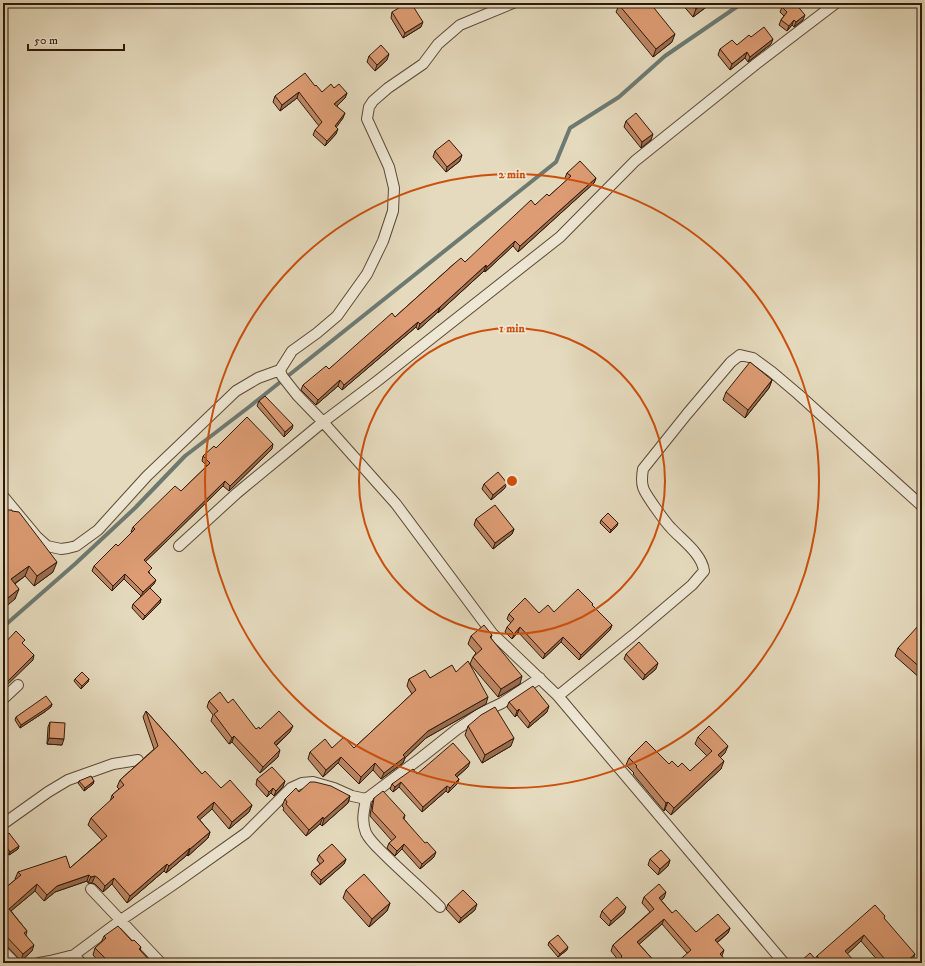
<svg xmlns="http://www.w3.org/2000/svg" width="925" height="966" font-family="'IM FELL DW Pica',serif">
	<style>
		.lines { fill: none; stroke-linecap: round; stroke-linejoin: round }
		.stream { stroke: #6d7a72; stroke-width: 4 }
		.street-casing { stroke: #5c4936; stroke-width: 12 }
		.street { stroke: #eee7d4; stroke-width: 10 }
		.wall { fill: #be8663; stroke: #2e1909 }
		.shaded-wall { fill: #9b6d50; stroke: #2e1909 }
		.building { fill: #dd9c73; stroke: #2e1909 }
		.ring { fill: none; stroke: #cc4f0c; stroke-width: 2 }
		.centre { fill: #cc4f0c; stroke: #eee7d4; stroke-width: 2 }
		.ring-label { font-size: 12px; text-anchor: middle; font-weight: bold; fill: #cc4f0c; stroke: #eee7d4; stroke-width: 3.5; stroke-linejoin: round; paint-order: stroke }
	</style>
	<rect width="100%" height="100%" fill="#e5dabd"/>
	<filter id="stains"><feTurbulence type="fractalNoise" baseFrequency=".005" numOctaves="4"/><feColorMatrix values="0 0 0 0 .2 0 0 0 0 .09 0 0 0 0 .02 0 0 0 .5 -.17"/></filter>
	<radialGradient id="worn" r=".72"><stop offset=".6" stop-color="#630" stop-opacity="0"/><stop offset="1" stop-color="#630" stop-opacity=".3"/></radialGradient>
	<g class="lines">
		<!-- stream -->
		<path class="stream" d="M3,627L75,564L135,508L185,456L249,407L556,162L570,128L619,97L665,56L738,6L746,3"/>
		<!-- street casing -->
		<g class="street-casing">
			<path id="street" d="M280,370L282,376L297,395L323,422L396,504L492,633L558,696L784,963
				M3,496L37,537L47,546L61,549L68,548L76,546L98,530L147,476L236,391L258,378L280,370L292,351L317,333L337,316L367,274L383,241L393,211L394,188L389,167L367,119L369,107L373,101L388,88L423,64L438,44L460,25L513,3
				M179,546L237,493L323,422L376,382L560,237L635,161L756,64L836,3
				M558,696L632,636L692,585L704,571C702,554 682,540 671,528C666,523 644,493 643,487C641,481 642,475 643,469L687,414L731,362L740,355L753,358L772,372L798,394L922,506
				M3,699L18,685
				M366,799C364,811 361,821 366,833C370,841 378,848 384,854C402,872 422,889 440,907
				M3,824L48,792L68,780L113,764L138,760
				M91,889L159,961
				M3,951L15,963
				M74,955L81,963
				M39,963L50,961L74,955L121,920L177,882L246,833L291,788L302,783L313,782L334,788L352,796L366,799L422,757L456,730L481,713L502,703L540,678"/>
		</g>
		<!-- street -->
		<use href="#street" class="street"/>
	</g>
	<!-- wall -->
	<path class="wall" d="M620,3H650L672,42L653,57L616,12Z
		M681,3H709V5L693,17Z
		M782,7L803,20L794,27L792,25L787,31L779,25L781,20L784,16L780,12Z
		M392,12L421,27L403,38L391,18Z
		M751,37L771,44L748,62L745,58L730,70L718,55L720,49L737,45Z
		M369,56L387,60L375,71L367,62Z
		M315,86L322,92L334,88L347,93L345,98L337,106L343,118L336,127V134L325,146L313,135L315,130L319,126L297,98L280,111L273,102L275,96Z
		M626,121L651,140L641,148L624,127Z
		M435,151L460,161L446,172L433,157Z
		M567,173L596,178L594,183L518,252L513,246L485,272L484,271L438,313V312L418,330L416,327L342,390L338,386L316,405L301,390L303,385L329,369L395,317L455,263L465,262L535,205L549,196L567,180L565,178Z
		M772,380L769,388L745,418L723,400L726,392Z
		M259,401L292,429L284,437L257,406Z
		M216,448L272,449L229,491L223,486L169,539L145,562L154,584L150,588L161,599L160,603L143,620L132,608L133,604L141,596L124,579L112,591L92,571L94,566L118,546L132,532H131L133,527L181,491L207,466L202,461L203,456Z
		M484,484L505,488L491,500L482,489Z
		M12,511L53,572L34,586L25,576L15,584V599Z
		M476,519L514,529L512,534L493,549L474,525Z
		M601,520L617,526L610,533L600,523Z
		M592,605L612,625L610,630L579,660L561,642L543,659L518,632L512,639L505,632L507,627L511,623L507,619L509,614L539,613L554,612Z
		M922,628V678L921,679L895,656L898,648Z
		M492,635L491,638L520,684L498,697L470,664L473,657L476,653L468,644L471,636Z
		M626,654L656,669L643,680L624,659Z
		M456,672L486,704L426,738L405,758L403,763L381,779L373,770L359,784L338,763L323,777L308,759L310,752L332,748H354L412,694L407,686L409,679L430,678Z
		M75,679H89L88,682L81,689L74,681Z
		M209,701L228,703L256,729H260L290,732L276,746L278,757L260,773L232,742L229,744L211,721L213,715L207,707Z
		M509,702L547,712L528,728L517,715L515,717L507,707Z
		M52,704L51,707L47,710L46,711L20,728L15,720L16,717Z
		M146,711L202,774L221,788L252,805L249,812L229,829L212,809L199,819L210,832L208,838L188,856L187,855L166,873L164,871L127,903L112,884L103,892L95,884L92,883H88L87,881L55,892L44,901L35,891L11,911L27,931L26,935L32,951L21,961L3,942V888L4,889L16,879H15L18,872L70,868L102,840L88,825L91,818L110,802L112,795L119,789L117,787L120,780L154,749L143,717Z
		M50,722L62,745L47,744L48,727Z
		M468,726L511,746L482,763L465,735Z
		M698,737L725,753L720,758L721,769L671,815L665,809L664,811L633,774L634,773L626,765L629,758L669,764L690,771L707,756L695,744Z
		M468,767L457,777L459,779L457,784L448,793L446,791L422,812L399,787L393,792L390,789L392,784L417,774Z
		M257,779L283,787L274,796L271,793L267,797L256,785Z
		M79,781H94L93,784L84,791L78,783Z
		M299,792L350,796L348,803L322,826L320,824L306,836L283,810L284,808L282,806L285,799Z
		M374,798L405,815L404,819L434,857L420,869L402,849L395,856L387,848L389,843L392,841L370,816L372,803Z
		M3,837L19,846L18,849L9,855L3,846Z
		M319,855L346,859L344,864L320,885L311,875L312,871L320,864L317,860Z
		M650,859L670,860L668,866L658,875L648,865Z
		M346,890L390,903L387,911L369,927L343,898Z
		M644,897L664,898L661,900L672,913L696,932L730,928L728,933L717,943L687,953L662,924L639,944L656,963H619V961L611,951L613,945L650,912L642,903Z
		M448,904L475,910L459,923L446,909Z
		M602,911L624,913L609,926L600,917Z
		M884,919L913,960L910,963H878L879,962L861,941L847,954L856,963H800V962L815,959L817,956Z
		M104,936L132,941L141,947L140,950L152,963H100L93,955L95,948L101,943Z
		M549,942L567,950L558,957L548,945Z"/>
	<!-- shaded-wall -->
	<path class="shaded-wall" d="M704,3H709V5L693,17L696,9Z
		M805,15L803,20L794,27L796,22Z
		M794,20L792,25L787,31L789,26Z
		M423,22L421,27L403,38L405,33Z
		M675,34L672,42L653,57L656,49Z
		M773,39L771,44L748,62L750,57Z
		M747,52L745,58L730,70L732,64Z
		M389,54L387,60L375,71L377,65Z
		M299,92L297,98L280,111L282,105Z
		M347,93L345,98L333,110L334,104Z
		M345,113L343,118L333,132L335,126Z
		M338,129L336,134L325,146L327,141Z
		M653,134L651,140L641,148L642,142Z
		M462,155L460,161L446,172L447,167Z
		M596,178L594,183L518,252L520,246Z
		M515,241L513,246L485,272L487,267Z
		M486,265L484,271L438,313L440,307Z
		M440,307L438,312L418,330L420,324Z
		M418,322L416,327L342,390L344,385Z
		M340,380L338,386L316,405L318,400Z
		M772,380L769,388L745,418L748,410Z
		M293,425L292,429L284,437L285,432Z
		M273,444L272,449L229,491L230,486Z
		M225,481L223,486L169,539L142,565L144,560Z
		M507,483L505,488L491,500L493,495Z
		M618,523L617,526L610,533L611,530Z
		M514,529L512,534L493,549L495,543Z
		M57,562L53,572L34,586L37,576Z
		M29,566L25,576L7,589L11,579Z
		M125,574L124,579L112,591L113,586Z
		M156,580L154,584L141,597L143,592Z
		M19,589L15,599L3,609V602Z
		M161,599L160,603L143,620L145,616Z
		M612,625L610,630L579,660L581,655Z
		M520,627L518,632L512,639L514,634Z
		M563,637L561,642L543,659L545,654Z
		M34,655L33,660L3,689V686Z
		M658,663L656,669L643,680L645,675Z
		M522,676L520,684L498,697L501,689Z
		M89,679L88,682L81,689L82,686Z
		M488,697L486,704L426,738L405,758L403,763L381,779L384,773L428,731Z
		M52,704L51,707L47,710L46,711L20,728L21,725Z
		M549,706L547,712L528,728L530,723Z
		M519,709L517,715L515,717L517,711Z
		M293,726L290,732L271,750L274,743Z
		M234,736L232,742L229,744L232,738Z
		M49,738L64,739L62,745L47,744Z
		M514,738L511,746L482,763L485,755Z
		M728,746L725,753L715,763L718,755Z
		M280,750L278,757L260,773L263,767Z
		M341,757L338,763L323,777L326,770Z
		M724,761L721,769L671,815L674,808Z
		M470,762L468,767L453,780L455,775Z
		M375,763L373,770L359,784L361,777Z
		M459,779L457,784L448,793L450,788Z
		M94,781L93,784L84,791L85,788Z
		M285,781L283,787L274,796L276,791Z
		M401,782L399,787L393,792L395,787Z
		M447,786L446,791L422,812L423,807Z
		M273,788L271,793L267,797L269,792Z
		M350,796L348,803L322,826L324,819Z
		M214,802L212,809L195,824L197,817Z
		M668,802L665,809L664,811L666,803Z
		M252,805L249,812L229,829L232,822Z
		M323,817L320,824L306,836L309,830Z
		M210,832L208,838L188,856L190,849Z
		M404,844L402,849L395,856L397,851Z
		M19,846L18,849L9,855L10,852Z
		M190,848L187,855L166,873L169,866Z
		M436,852L434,857L420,869L422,864Z
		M346,859L344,864L320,885L321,880Z
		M670,860L668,866L658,875L660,869Z
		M167,864L164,871L127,903L130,896Z
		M89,875L87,881L55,892L44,901L47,895L57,886Z
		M95,876L92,883H88L91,877Z
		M114,878L112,884L103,892L105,886Z
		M37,884L35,891L6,915L9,909Z
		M666,892L664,898L657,904L659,898Z
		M390,903L387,911L369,927L372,919Z
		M477,904L475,910L459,923L461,918Z
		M626,907L624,913L609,926L611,921Z
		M664,919L662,924L635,948L637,942Z
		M730,928L728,933L713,946L715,940Z
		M864,935L861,941L843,958L845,951Z
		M34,945L32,951L21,961L23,954Z
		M568,947L567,950L558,957L560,954Z
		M724,950L722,956L720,954Z
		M915,954L913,960L910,963H905Z"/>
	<!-- building -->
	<path class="building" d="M407,3H411L423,22L405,33L392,12Z
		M621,3H650L675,34L656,49L619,5Z
		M691,3H704L696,9Z
		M787,3H795L805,15L796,22L794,20L789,26L781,20L787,12L782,7Z
		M764,27L773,39L750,57L747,52L732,64L720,49L732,40L737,45L749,35L751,37Z
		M381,45L389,54L377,65L369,56Z
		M305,73L315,86L316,85L322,92L331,84L334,88L339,84L347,93L334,104L345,113L335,126L338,129L327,141L315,130L322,122L299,92L282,105L275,96Z
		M636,113L653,134L642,142L626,121Z
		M449,140L462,155L447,167L435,151Z
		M580,161L596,178L520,246L515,241L487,267L486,265L440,307L420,324L418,322L344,385L340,380L318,400L303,385L326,366L329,369L392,313L395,317L455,263L461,258L465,262L531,200L535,205L547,194L549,196L571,176L567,173Z
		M750,362L772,380L748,410L726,392Z
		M265,396L293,425L285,432L259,401Z
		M247,417L273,444L230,486L225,481L171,534L144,560L152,568L148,572L156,580L143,592L125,574L113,586L94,566L116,544L118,546L135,529L133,527L175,486L181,491L210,463L203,456L214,446L216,448Z
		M498,472L507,483L493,495L484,484Z
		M495,505L514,529L495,543L476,519Z
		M3,510H12V511L19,512L57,562L37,576L29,566L11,579L19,589L3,602Z
		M608,513L618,523L611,530L601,520Z
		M150,588L161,599L145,616L133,604Z
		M578,589L593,604L592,605L612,625L581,655L563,637L545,654L520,627L514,634L507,627L514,619L509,614L525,598L539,613L548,605L554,612Z
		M484,625L492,635L490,637L522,676L501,689L473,657L482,649L471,636Z
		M919,625L922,628V669L898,648Z
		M16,631L25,640L22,643L34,655L3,686V645Z
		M639,642L658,663L645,675L626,654Z
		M468,661L488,697L428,731L403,755L405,757L384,773L375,763L361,777L341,757L326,770L310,752L325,739L332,748L344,737L354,748L416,690L409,679L425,670L430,678L452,665L456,672Z
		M82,672L89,679L82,686L75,679Z
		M533,686L549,706L530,723L519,709L517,711L509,702Z
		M220,692L228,703L233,699L256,729L259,727L260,729L279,711L293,726L274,743L280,750L263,767L234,736L232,738L214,714L218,711L209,701Z
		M46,696L52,704L47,708L21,725L16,717Z
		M495,707L514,738L485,755L468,726L481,715Z
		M146,711L202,774L205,771L221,788L230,780L252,805L232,822L214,802L197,817L210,832L190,849V848L169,866L167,864L130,896L114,878L105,886L98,878L95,876L91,877L89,875L57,886L47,895L37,884L9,909L27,931L24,933L34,945L23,954L3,933V888L4,889L21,875L18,872L66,856L70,868L107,836L91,818L114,797L112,795L124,785L120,780L158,746Z
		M50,722L65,723L64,739L49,738Z
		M709,726L728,746L718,755L724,761L674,808L668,802L666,803L636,767L637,766L629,758L646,741L669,764L672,761L678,767L682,763L690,771L712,751L698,737Z
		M3,729L8,733L3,738Z
		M453,743L470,762L455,775L459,779L450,788L447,786L423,807L401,782L395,787L392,784L413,769L417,774Z
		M272,767L285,781L276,791L273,788L269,792L257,779Z
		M91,776L94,781L85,788L79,781Z
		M310,782H315L331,786L350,796L324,819L323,817L309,830L286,804L287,802L285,799L296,788L299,792Z
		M383,791L405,815L403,818L425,843L427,842L436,852L422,864L404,844L397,851L389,843L396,837L372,811L374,798Z
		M9,833L19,846L10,852L3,842V837Z
		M332,844L346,859L321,880L312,871L324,861L319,855Z
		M661,850L670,860L660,869L650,859Z
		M364,874L390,903L372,919L346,890Z
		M659,884L666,892L659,898L672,913L676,910L696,932L718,914L730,928L715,940L724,950L720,954L728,963H676L691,950L664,919L637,942L656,963H626L621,957L622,956L613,945L654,909L644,897Z
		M463,890L477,904L461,918L448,904Z
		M617,897L626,907L611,921L602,911Z
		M875,905L885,916L884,918L915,954L905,963H879L878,962L884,958L864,935L845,951L856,963H823L817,956Z
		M118,926L132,941L134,940L141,947L139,949L152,963H106L108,961L95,948L106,938L104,936Z
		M558,935L568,947L560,954L549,942Z
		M810,953L819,963H801L800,962Z
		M51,961L53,963H42H43Z"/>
	<!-- distance rings -->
	<g class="ring">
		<circle cx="512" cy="481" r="153"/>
		<circle cx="512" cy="481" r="307"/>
	</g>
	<circle cx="512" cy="481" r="6" class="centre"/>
	<g class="ring-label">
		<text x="512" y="178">2 min</text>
		<text x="512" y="332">1 min</text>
	</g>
	<!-- margin -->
	<rect width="925" height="966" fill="none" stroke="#e5dabd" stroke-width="16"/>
	<rect x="4" y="4" width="917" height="958" fill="none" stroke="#2e1909" stroke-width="2"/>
	<rect x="8" y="8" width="909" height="950" fill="none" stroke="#2e1909"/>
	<!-- scale -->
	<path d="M28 44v6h96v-6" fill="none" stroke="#2e1909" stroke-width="2"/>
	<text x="34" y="44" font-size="12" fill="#2e1909" stroke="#eee7d4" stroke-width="3" paint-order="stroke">50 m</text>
	<rect width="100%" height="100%" filter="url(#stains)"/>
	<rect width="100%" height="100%" fill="url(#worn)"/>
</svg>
